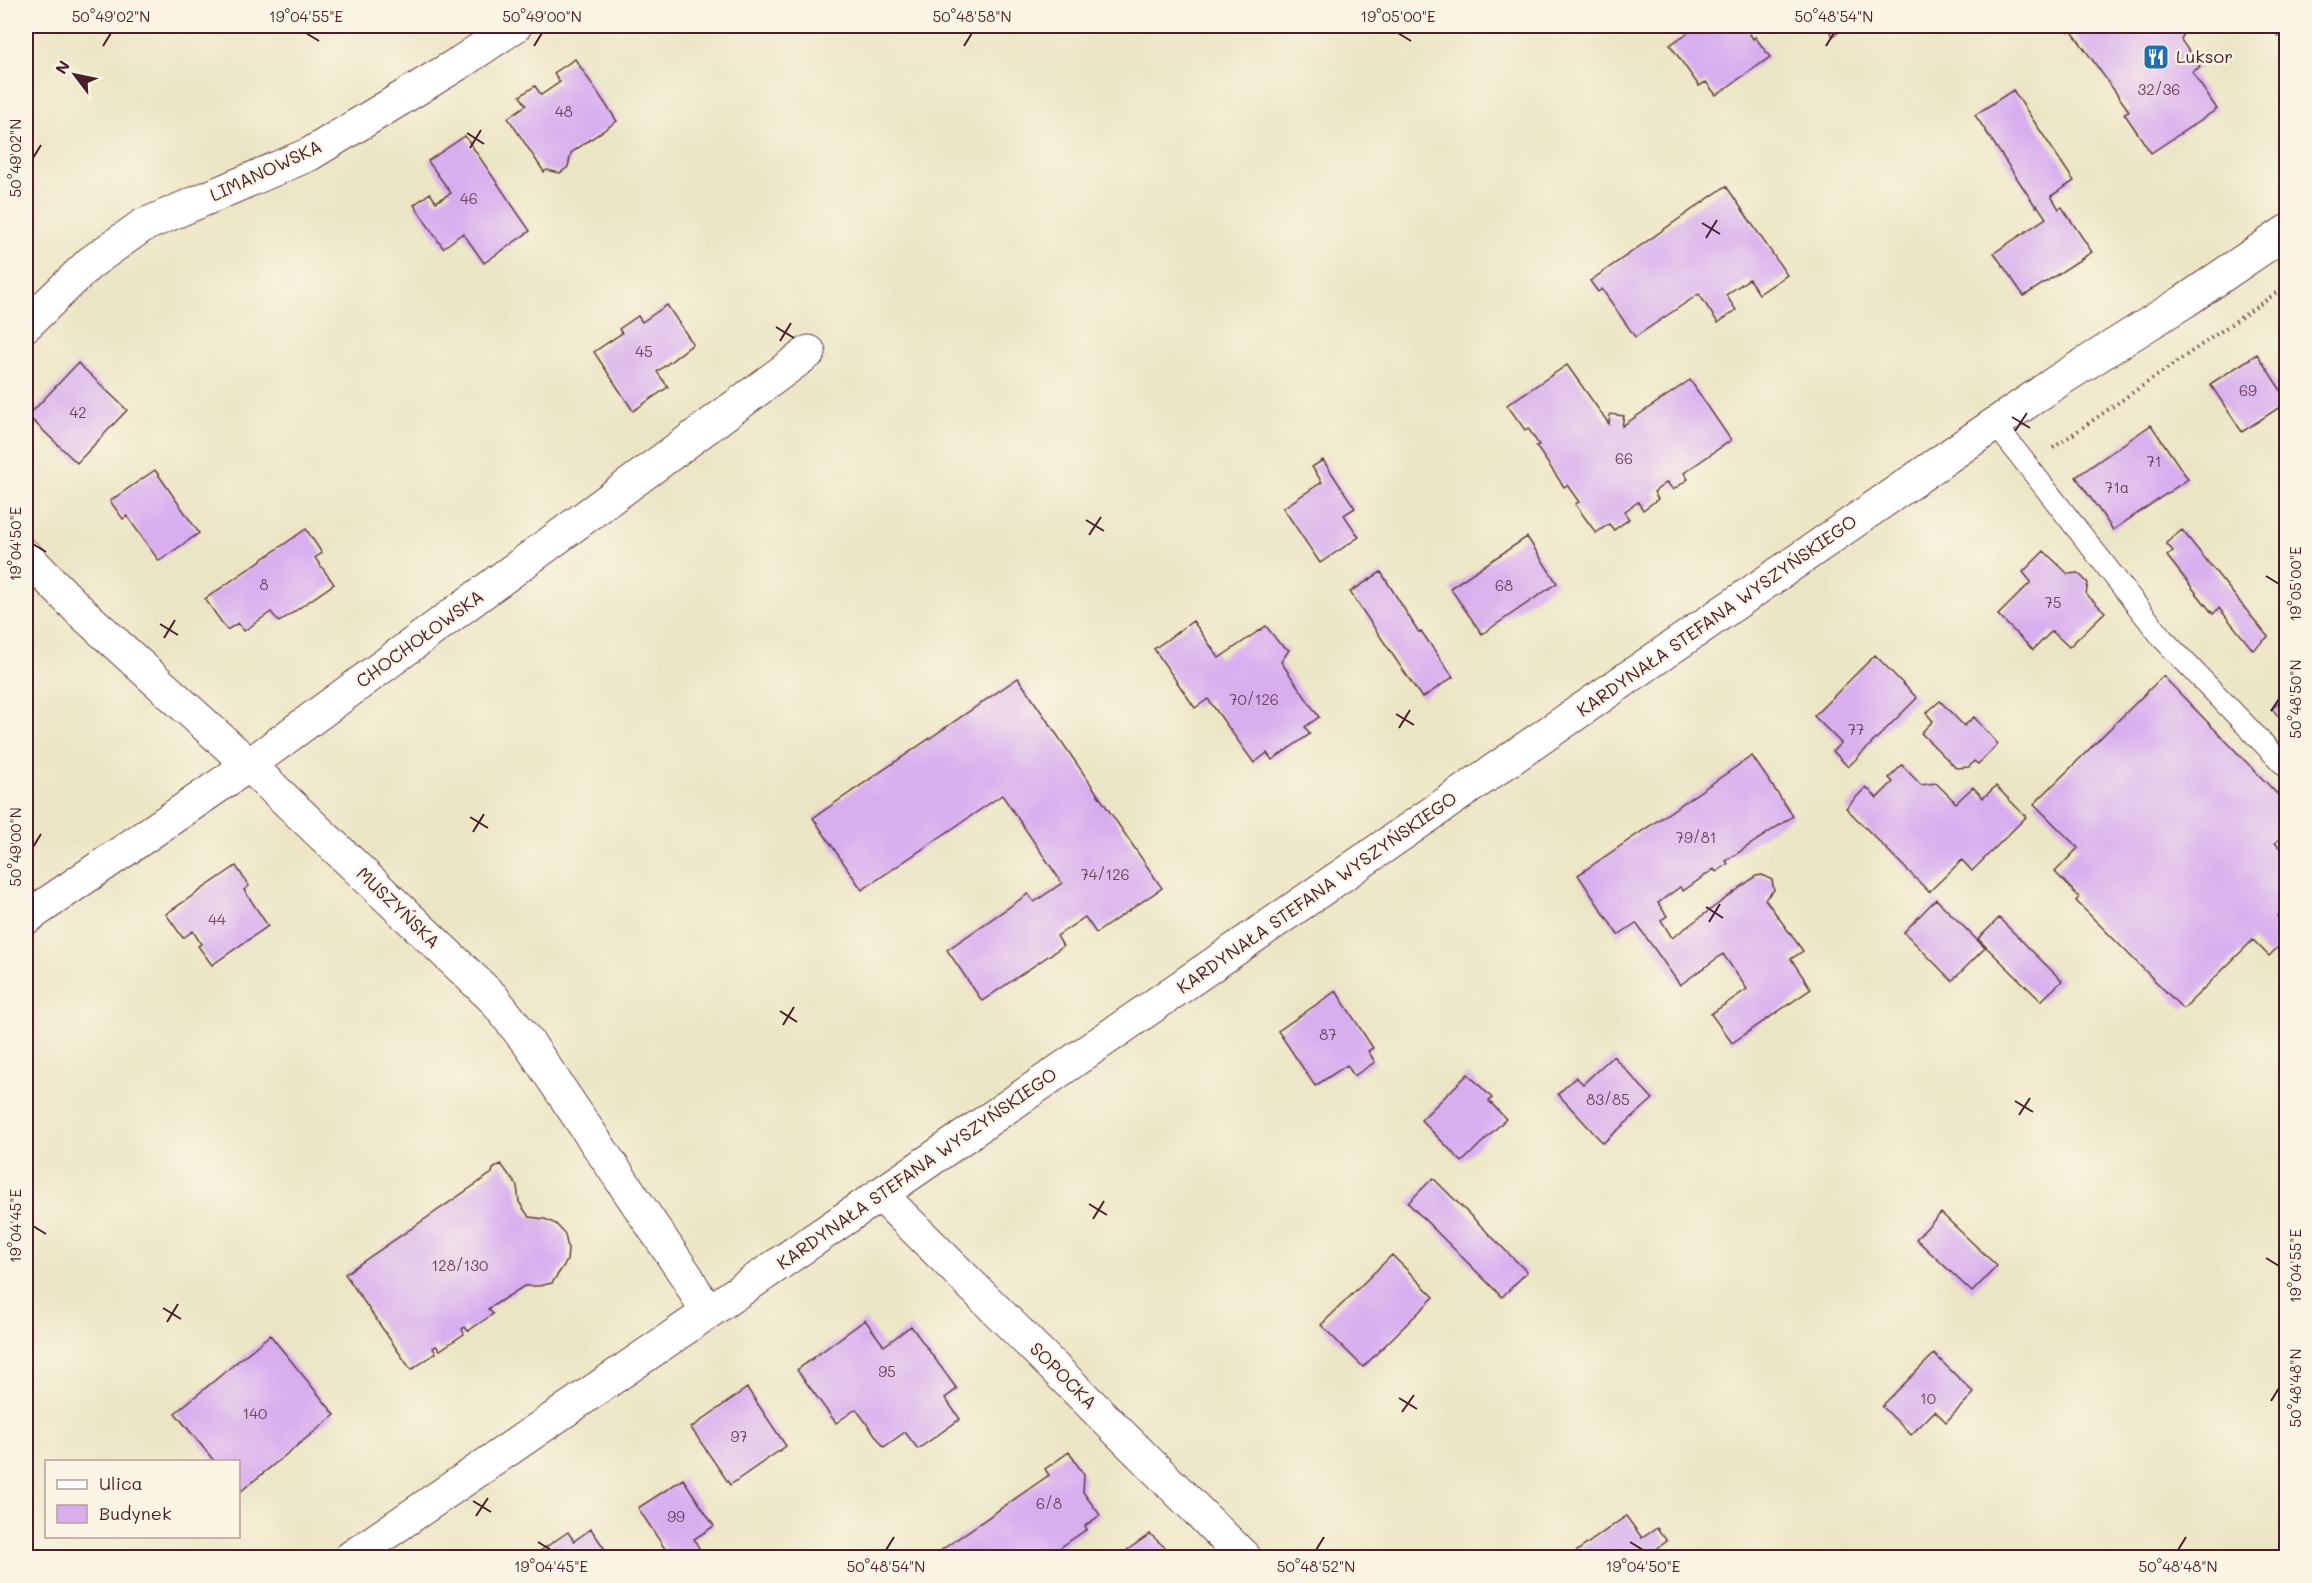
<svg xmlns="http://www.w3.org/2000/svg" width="2312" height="1583" font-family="Mali,sans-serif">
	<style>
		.building { fill: #d8aeef }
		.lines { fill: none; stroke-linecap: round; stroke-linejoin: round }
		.service-casing { stroke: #623d42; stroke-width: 23 }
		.minor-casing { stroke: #623d42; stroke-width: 35 }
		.path { stroke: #623d42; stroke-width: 4; stroke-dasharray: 1.5 4.5; stroke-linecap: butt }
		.service { stroke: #fff; stroke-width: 21 }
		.minor { stroke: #fff; stroke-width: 33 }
		.ticks { fill: none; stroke: #4a1f2b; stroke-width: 2 }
		.labels { text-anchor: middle; stroke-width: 4.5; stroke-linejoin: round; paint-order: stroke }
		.number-label { font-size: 15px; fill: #6e435c }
		.poi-label { font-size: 18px; fill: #4a1f2b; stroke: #fcf5e5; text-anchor: start }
		.street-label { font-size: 18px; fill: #4a1f2b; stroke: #fcf5e5 }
		.neatline { fill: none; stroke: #4a1f2b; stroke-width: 2 }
		.ticks-label { font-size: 15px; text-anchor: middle; fill: #4a1f2b }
	</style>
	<rect width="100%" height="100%" fill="#fcf5e5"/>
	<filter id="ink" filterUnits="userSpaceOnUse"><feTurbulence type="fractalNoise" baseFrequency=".0167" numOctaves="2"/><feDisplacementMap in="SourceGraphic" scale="12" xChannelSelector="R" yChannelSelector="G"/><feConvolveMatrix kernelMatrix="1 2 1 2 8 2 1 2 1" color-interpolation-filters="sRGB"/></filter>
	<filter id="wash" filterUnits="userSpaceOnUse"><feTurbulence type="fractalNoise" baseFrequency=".008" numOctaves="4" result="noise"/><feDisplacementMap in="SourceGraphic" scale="24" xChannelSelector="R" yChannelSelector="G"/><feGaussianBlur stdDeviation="1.35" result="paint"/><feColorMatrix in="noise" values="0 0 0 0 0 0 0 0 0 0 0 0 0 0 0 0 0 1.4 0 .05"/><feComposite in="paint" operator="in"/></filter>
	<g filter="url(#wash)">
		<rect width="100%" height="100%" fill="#ece5c5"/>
		<g id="blocks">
			<!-- building -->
			<path class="building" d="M1698,26H1756L1748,31L1753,39L1755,37L1770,57L1716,95L1706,82L1699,86L1670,45Z
				M1826,26H1848L1833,36Z
				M2063,26H2187L2181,40L2200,67L2192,72L2217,109L2151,153L2124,113L2129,111L2071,30L2068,32Z
				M575,59L617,121L571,153L568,167L560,173L547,170L544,172L508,118L526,105L520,96L535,86L541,95L560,82L554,73Z
				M2013,90L2074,181L2051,196L2059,209L2062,207L2092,252L2024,296L1994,253L2046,218L2037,205L2036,207L1975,115Z
				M465,136L530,231L484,263L463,233L443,248L414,205L430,193L436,202L451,193L428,161Z
				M1726,186L1787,275L1759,294L1749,279L1726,295L1736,310L1718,323L1699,294L1635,337L1602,289L1598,292L1590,281Z
				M667,305L693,344L657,372L668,387L633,411L594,352L622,333L619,329L638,316L642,322Z
				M2257,354L2286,398V403L2242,432L2210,384Z
				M78,363L127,410L77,463L28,416Z
				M1567,365L1609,424L1610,414L1624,416L1622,426L1690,380L1731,440L1684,473L1688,479L1673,490L1667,482L1654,492L1658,499L1643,510L1638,502L1624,512L1629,519L1614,530L1609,524L1596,533L1575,504L1579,502L1567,485L1564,487L1536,446L1539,445L1528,428L1525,430L1507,405Z
				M2151,425L2188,479L2113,530L2076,477Z
				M1323,460L1355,508L1344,515L1359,537L1320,563L1283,508L1322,482L1312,467Z
				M155,470L199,533L159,561L127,516L123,519L110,501Z
				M306,529L322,553L315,558L334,584L279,622L271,612L244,631L238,623L227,630L205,599Z
				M2182,530L2268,637L2253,650L2219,608L2213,614L2167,556L2173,551L2166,543Z
				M1527,537L1557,583L1482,634L1450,588Z
				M2044,551L2068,574L2078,573L2088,583L2086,594L2105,612L2069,647L2052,631L2033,650L1998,615L2031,582L2023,572Z
				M1381,572L1418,631L1419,632L1421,631L1453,677L1422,698L1350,592Z
				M1193,621L1219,658L1266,626L1279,643L1289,650L1281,662L1319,717L1305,727L1310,734L1272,760L1267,753L1254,763L1208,699L1195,708L1154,649Z
				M1875,655L1917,698L1848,767L1833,751L1841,743L1814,716Z
				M2163,676L2286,803V832L2275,843L2286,854V907L2277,916L2286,925V939L2269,956L2253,940L2183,1009L2076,901L2079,897L2055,872L2078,848L2034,804Z
				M1018,678L1162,888L1096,933L1085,917L1057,936L1063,946L982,1001L947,950L1028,894L1034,902L1062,883L1002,795L862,890L813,818Z
				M2286,694V725L2272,709Z
				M1940,701L1964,726L1974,717L1998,744L1978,764L1974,761L1969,767L1956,768L1921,733L1933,721L1926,713Z
				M1752,756L1793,816L1726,861L1728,864L1716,872L1714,869L1683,891L1680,887L1658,903L1667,916L1661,920L1672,938L1756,876L1762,875L1772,880L1774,890L1765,899L1803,951L1791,959L1811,989L1732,1043L1711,1014L1747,989L1723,954L1680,985L1636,923L1618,935L1578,875Z
				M1902,765L1921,785L1936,783L1956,803L1973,787L1983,798L1996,786L2026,817L1972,871L1962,860L1929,892L1846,808L1866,787L1877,798L1893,782L1889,778Z
				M236,866L249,886L244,890L268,926L212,965L198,946L201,944L193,931L183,938L166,914Z
				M1936,899L1985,948L1952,981L1904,932Z
				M1999,918L2062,981L2041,1001L1978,939Z
				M1336,991L1373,1048L1368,1051L1375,1062L1354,1076L1347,1065L1315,1086L1278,1031Z
				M1613,1056L1653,1099L1603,1143L1558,1094L1576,1077L1583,1084Z
				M1468,1074L1492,1098L1489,1101L1506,1119L1462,1162L1421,1120Z
				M501,1164L517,1186L519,1202L529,1217L545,1219L556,1224L565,1234L568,1249L567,1261L552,1283L538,1286H524L488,1309L493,1314L468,1331L465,1327L462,1329L464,1334L440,1350L436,1346L433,1348L436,1353L411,1370L345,1274L492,1173L493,1169Z
				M1433,1178L1527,1272L1502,1297L1408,1203Z
				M1941,1213L1997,1266L1972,1292L1916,1239Z
				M1392,1255L1434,1297L1363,1367L1321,1325Z
				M865,1320L884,1346L911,1326L957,1389L945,1398L960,1419L918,1449L905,1432L884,1447L856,1409L836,1423L797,1370Z
				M270,1335L335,1415L240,1492L238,1490V1462H215L175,1413Z
				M1934,1354L1974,1393L1946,1422L1935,1411L1911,1435L1882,1406Z
				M747,1388L786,1446L730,1485L691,1428Z
				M1069,1452L1084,1475L1083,1492L1100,1515L1085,1526L1087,1529L1045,1558H930L1049,1475L1045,1469Z
				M683,1479L714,1526L694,1539L700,1550L687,1558H671L638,1508Z
				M1626,1516L1642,1538L1657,1528L1667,1541L1644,1558H1576L1573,1554Z
				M591,1529L611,1558H530L568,1532L574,1541Z
				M1150,1534L1172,1554L1166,1558H1116Z
				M1702,1550L1710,1558H1696Z"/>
		</g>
	</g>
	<g filter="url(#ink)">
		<use href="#blocks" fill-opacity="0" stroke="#623d42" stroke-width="1.5"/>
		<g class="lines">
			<!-- service casing -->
			<g class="service-casing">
				<path id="service" d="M1995,424L2163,639L2286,767"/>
			</g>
			<!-- minor casing -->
			<g class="minor-casing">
				<path id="minor" d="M26,325L90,263L142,226L310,154L461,62L515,26
					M26,556L79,610L249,765L493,998L530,1045L687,1277L707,1313
					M26,918L249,765L809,352
					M880,1194L1245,1558
					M350,1558L926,1163L1995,424L2061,379L2185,301L2286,232"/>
			</g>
			<!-- path -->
			<path class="path" d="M2269,26L2286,43
				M2053,448L2286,286"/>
			<!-- service -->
			<use href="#service" class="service"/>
			<!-- minor -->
			<use href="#minor" class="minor"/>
		</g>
	</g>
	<!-- ticks -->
	<path class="ticks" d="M306,33L319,41M1398,33L1411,41M103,46L111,33M534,46L542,33M964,46L972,33M1826,46L1834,33M467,133L484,144M470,148L481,130M33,158L41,145M1702,223L1720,234M1706,238L1717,220M776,327L794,338M780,341L791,323M2012,417L2030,428M2015,431L2027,413M1086,520L1104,531M1089,535L1101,517M33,544L46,552M2266,576L2279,584M160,624L178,635M164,638L175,620M2271,711L2279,699M1396,714L1414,725M1399,728L1410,710M470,817L488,828M473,832L484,814M33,847L41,834M1706,907L1723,918M1709,922L1720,904M780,1011L797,1022M783,1025L794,1007M2015,1101L2033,1112M2019,1115L2030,1098M1089,1204L1107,1215M1093,1219L1104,1201M33,1226L46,1234M2266,1258L2279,1266M163,1308L181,1319M167,1322L178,1304M1399,1398L1417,1409M2271,1401L2279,1388M1402,1412L1414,1395M473,1501L491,1512M476,1516L488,1498M538,1542L551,1550M1630,1542L1643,1550M886,1550L894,1537M1316,1550L1324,1537M2178,1550L2186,1537"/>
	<!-- icons -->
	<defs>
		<g id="restaurant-square" transform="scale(1.35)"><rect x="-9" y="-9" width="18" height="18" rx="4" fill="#1f6fb2" stroke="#fcf5e5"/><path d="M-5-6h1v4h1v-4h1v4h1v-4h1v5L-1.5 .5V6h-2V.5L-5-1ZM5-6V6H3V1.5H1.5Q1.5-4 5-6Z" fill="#fff"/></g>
	</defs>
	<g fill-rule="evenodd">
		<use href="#restaurant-square" x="2156" y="57"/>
	</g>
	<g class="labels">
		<!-- number labels -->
		<g class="number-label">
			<text x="2159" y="95">32/36</text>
			<text x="564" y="117">48</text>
			<text x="469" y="204">46</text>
			<text x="644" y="357">45</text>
			<text x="2248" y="396">69</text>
			<text x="78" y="418">42</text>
			<text x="1624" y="464">66</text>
			<text x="2154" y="467">71</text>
			<text x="2117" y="493">71a</text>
			<text x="264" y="590">8</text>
			<text x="1504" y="591">68</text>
			<text x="2053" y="608">75</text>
			<text x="1254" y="705">70/126</text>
			<text x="1856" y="735">77</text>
			<text x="1696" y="843">79/81</text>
			<text x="1105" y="880">74/126</text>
			<text x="217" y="925">44</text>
			<text x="1328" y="1040">87</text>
			<text x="1608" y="1105">83/85</text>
			<text x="460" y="1271">128/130</text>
			<text x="887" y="1377">95</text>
			<text x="1928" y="1404">10</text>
			<text x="255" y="1419">140</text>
			<text x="739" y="1442">97</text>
			<text x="1049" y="1509">6/8</text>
			<text x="676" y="1522">99</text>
		</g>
		<!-- poi labels -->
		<g class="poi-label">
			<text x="2176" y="63">Luksor</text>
		</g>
		<!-- street labels -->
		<g class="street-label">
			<text transform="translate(266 171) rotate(-25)" y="6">LIMANOWSKA</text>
			<text transform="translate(1717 616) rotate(-35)" y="6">KARDYNAŁA STEFANA WYSZYŃSKIEGO</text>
			<text transform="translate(420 639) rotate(-36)" y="6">CHOCHOŁOWSKA</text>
			<text transform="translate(1317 893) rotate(-35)" y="6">KARDYNAŁA STEFANA WYSZYŃSKIEGO</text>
			<text transform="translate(398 908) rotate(44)" y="6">MUSZYŃSKA</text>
			<text transform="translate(917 1169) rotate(-35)" y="6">KARDYNAŁA STEFANA WYSZYŃSKIEGO</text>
			<text transform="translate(1063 1376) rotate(45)" y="6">SOPOCKA</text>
		</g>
	</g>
	<!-- margin -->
	<rect width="2312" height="1583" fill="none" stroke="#fcf5e5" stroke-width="66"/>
	<!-- legend -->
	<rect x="45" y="1460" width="195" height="78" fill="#fcf5e5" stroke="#b59f9b" stroke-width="1.5"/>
	<rect x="57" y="1480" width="30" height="9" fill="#ffffff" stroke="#b59f9b" stroke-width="1.5"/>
	<text x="99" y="1490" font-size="18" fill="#4a1f2b">Ulica</text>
	<rect x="57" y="1505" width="30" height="18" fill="#d8aeef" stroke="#b59f9b" stroke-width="1.5"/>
	<text x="99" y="1520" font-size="18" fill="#4a1f2b">Budynek</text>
	<!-- north arrow -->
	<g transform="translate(75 75) rotate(302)" stroke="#fcf5e5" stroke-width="4.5" paint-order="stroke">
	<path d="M0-4.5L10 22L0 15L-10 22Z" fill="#4a1f2b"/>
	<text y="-9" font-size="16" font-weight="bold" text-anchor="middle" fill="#4a1f2b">N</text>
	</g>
	<rect x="33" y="33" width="2246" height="1517" class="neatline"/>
	<g class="ticks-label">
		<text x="111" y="22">50°49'02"N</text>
		<text x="306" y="22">19°04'55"E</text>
		<text x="542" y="22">50°49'00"N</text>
		<text x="972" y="22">50°48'58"N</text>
		<text x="1398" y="22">19°05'00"E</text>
		<text x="1834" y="22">50°48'54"N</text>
		<text transform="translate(16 158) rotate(-90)" y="5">50°49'02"N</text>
		<text transform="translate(16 544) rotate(-90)" y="5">19°04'50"E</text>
		<text transform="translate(2296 584) rotate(-90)" y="5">19°05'00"E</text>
		<text transform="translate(2296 699) rotate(-90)" y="5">50°48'50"N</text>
		<text transform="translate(16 847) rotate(-90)" y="5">50°49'00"N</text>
		<text transform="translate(16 1226) rotate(-90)" y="5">19°04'45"E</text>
		<text transform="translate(2296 1266) rotate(-90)" y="5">19°04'55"E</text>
		<text transform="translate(2296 1388) rotate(-90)" y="5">50°48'48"N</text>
		<text x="551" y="1572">19°04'45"E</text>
		<text x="886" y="1572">50°48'54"N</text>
		<text x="1316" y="1572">50°48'52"N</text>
		<text x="1643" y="1572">19°04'50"E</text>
		<text x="2178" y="1572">50°48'48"N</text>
	</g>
</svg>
